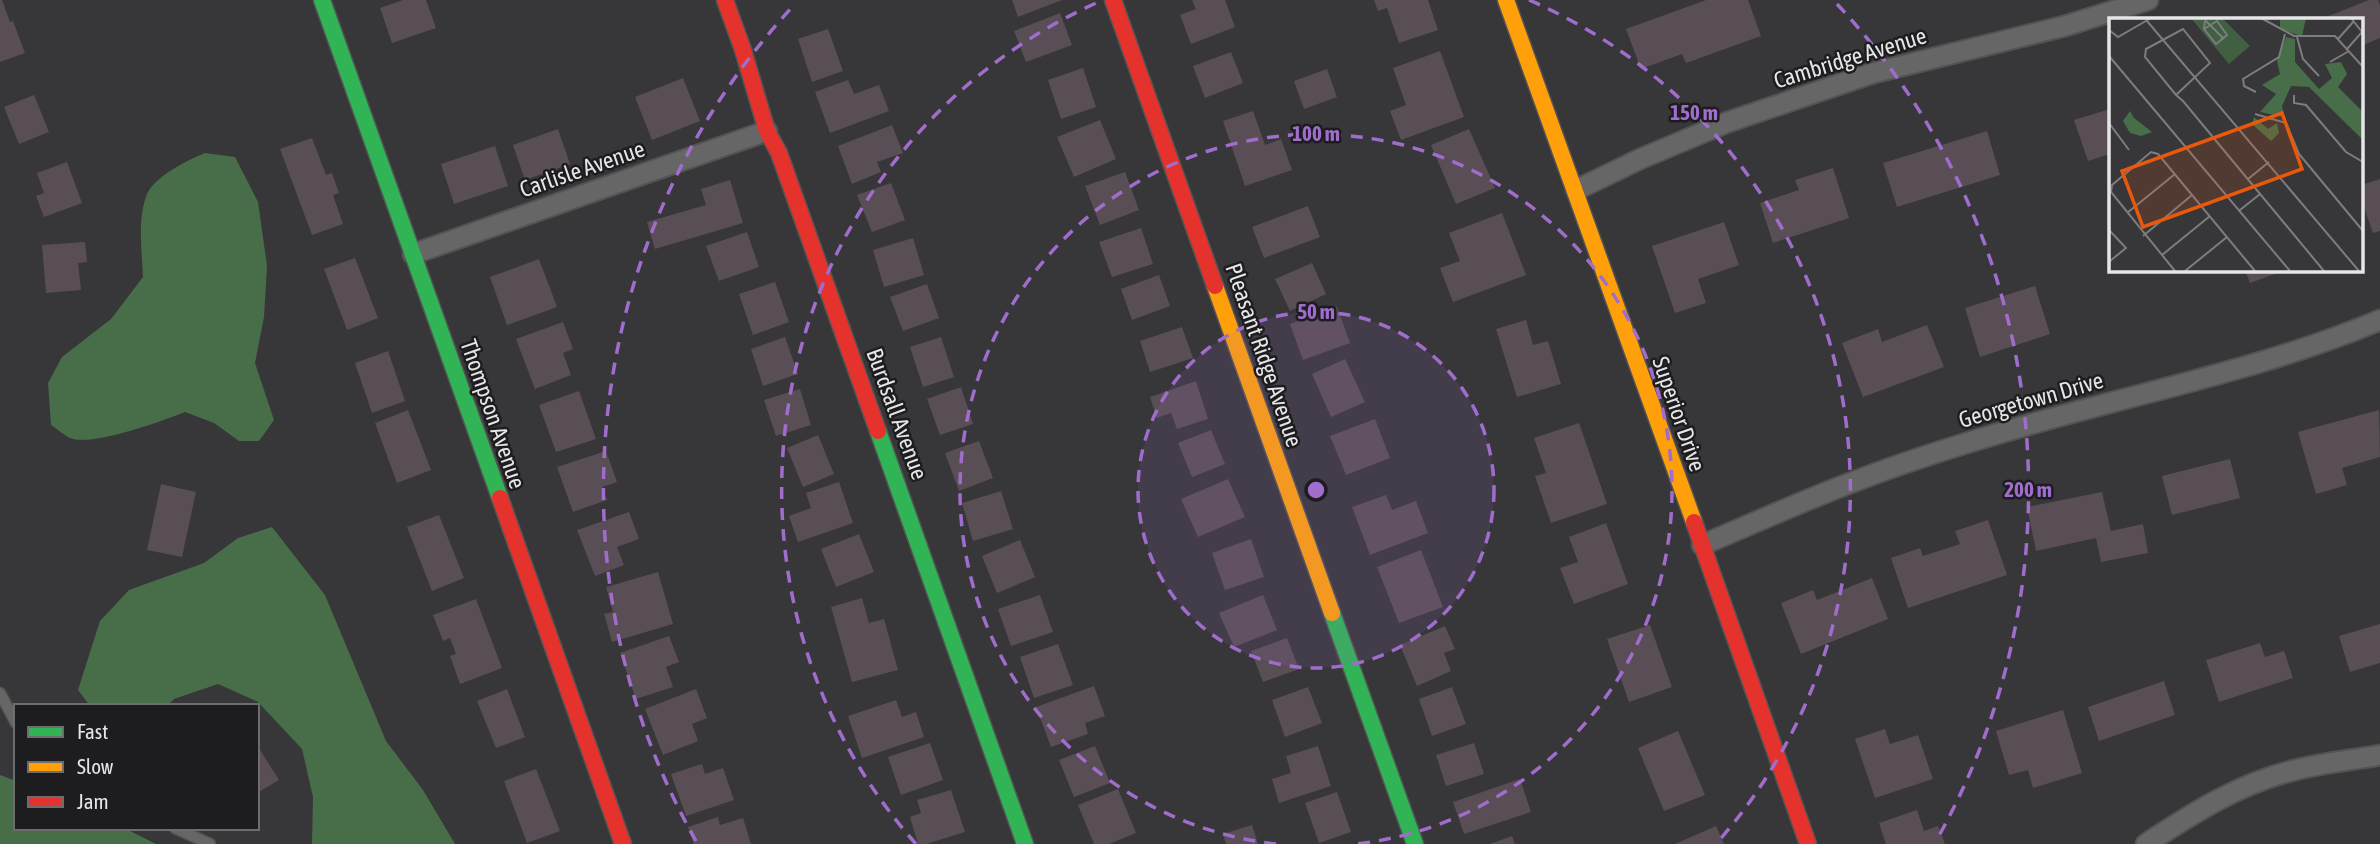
<svg xmlns="http://www.w3.org/2000/svg" width="2380" height="844" font-family="'Asap Condensed',sans-serif">
	<style>
		.forest { fill: #486e49 }
		.building { fill: #594e55 }
		.lines { fill: none; stroke-linecap: round; stroke-linejoin: round }
		.lane-casing { stroke: #535354; stroke-width: 13 }
		.street-casing { stroke: #535354; stroke-width: 23 }
		.fast-casing { stroke: #535354; stroke-width: 19 }
		.slow-casing { stroke: #535354; stroke-width: 19 }
		.jam-casing { stroke: #535354; stroke-width: 19 }
		.lane { stroke: #666667; stroke-width: 10 }
		.street { stroke: #666667; stroke-width: 19 }
		.fast { stroke: #30b455; stroke-width: 16 }
		.slow { stroke: #ff9f0a; stroke-width: 16 }
		.jam { stroke: #e5322d; stroke-width: 16 }
		.ring { fill: none; stroke: #a06dcd; stroke-width: 3.5; stroke-dasharray: 12 9 }
		.labels { text-anchor: middle; stroke-width: 5; stroke-linejoin: round; paint-order: stroke }
		.street-label { font-size: 23px; fill: #e6e6e8; stroke: #1d1d1f }
		.inset-road { fill: none; stroke: #7d7c7e; stroke-width: 2 }
		.view { fill: #e8590c; fill-opacity: 0.15; stroke: #e8590c; stroke-width: 3.5 }
		.inset-edge { fill: none; stroke: #e6e6e8; stroke-width: 3.5 }
		.centre { fill: #a06dcd; stroke: #1d1d1f; stroke-width: 3.5 }
		.ring-label { font-size: 21px; text-anchor: middle; font-weight: bold; fill: #a06dcd; stroke: #1d1d1f; stroke-width: 5; stroke-linejoin: round; paint-order: stroke }
	</style>
	<rect width="100%" height="100%" fill="#373638"/>
	<!-- forest -->
	<path class="forest" d="M205,153L235,157L258,202L267,266L264,317L255,363L274,420L259,441H239L214,423L185,412C162,421 92,447 70,438C64,435 57,429 51,425L48,383L62,357L111,319L143,277C142,252 137,219 147,194C155,176 188,160 205,153Z
		M272,527L325,595L386,741L423,790L455,844H312L313,797L302,749L258,702L218,684L174,699L167,706H90L78,690L100,621L129,590L204,563L238,538Z
		M0,775L16,781V828H124L156,844H0Z"/>
	<!-- building -->
	<path class="building" d="M0,0H2L10,22L13,21L25,53L0,62Z
		M403,0H426L436,28L392,43L380,8Z
		M1012,0H1062L1018,17Z
		M1192,0H1225L1235,27L1191,44L1180,15L1196,9Z
		M1374,0H1428L1438,30L1399,43L1387,8L1378,11Z
		M1706,0H1748L1761,36L1686,63L1682,54L1641,69L1626,29Z
		M2369,0H2378L2380,5V38L2361,46V19H2321Z
		M1060,13L1072,45L1026,62L1014,31Z
		M828,29L843,71L812,82L798,39Z
		M1440,51L1464,117L1401,140L1390,111L1406,105L1393,68Z
		M1231,52L1243,83L1205,98L1193,66Z
		M1083,68L1096,107L1061,119L1048,80Z
		M1327,69L1337,97L1304,109L1294,81Z
		M683,78L700,121L652,140L635,97Z
		M848,80L854,94L879,85L889,111L830,133L815,92Z
		M34,95L49,132L19,144L4,107Z
		M2110,109V154L2088,161L2074,120Z
		M1253,111L1265,145L1281,139L1292,170L1245,186L1223,121Z
		M1100,120L1116,159L1074,177L1057,137Z
		M892,125L903,153L877,162L881,172L852,184L838,146Z
		M558,129L570,164L525,180L513,145Z
		M1469,129L1495,188L1456,204L1431,145Z
		M1987,131L2000,175L1897,207L1883,163Z
		M312,138L326,175L332,173L339,193L333,195L343,224L312,235L280,149Z
		M495,146L508,186L454,204L441,164Z
		M67,162L82,203L44,217L36,196L44,193L37,173Z
		M1833,168L1849,218L1773,243L1760,203L1799,190L1795,180Z
		M1125,172L1139,210L1100,225L1085,186Z
		M2380,179V231L2373,233L2361,199V185Z
		M730,180L743,223L655,249L647,222L706,205L701,189Z
		M891,183L905,220L872,232L857,195Z
		M1308,206L1320,237L1264,258L1252,227Z
		M1502,213L1526,275L1453,302L1440,268L1460,261L1449,233Z
		M1724,222L1739,265L1698,279L1706,303L1675,313L1652,246Z
		M1141,228L1153,264L1112,277L1099,242Z
		M747,232L759,267L719,281L706,246Z
		M913,238L924,275L884,287L873,250Z
		M85,242L87,262L78,263L81,290L46,293L42,245Z
		M355,258L378,318L347,330L324,269Z
		M539,259L557,307L507,325L490,277Z
		M1312,263L1326,294L1290,311L1275,279Z
		M2245,270H2286L2250,283Z
		M1159,275L1170,306L1132,320L1121,289Z
		M775,282L789,322L753,335L739,294Z
		M927,284L939,318L903,331L890,297Z
		M2035,286L2050,334L1980,357L1965,308Z
		M1337,307L1350,343L1303,360L1290,324Z
		M1526,320L1533,345L1548,341L1561,384L1517,397L1496,329Z
		M563,322L573,349L563,353L571,375L535,389L516,339Z
		M1927,325L1944,367L1863,397L1842,343L1878,329L1882,342Z
		M1182,327L1193,358L1150,372L1140,341Z
		M785,337L798,374L763,386L751,349Z
		M941,337L954,377L923,387L910,347Z
		M388,351L405,401L372,413L355,363Z
		M1345,359L1365,402L1331,417L1312,374Z
		M1196,381L1208,419L1177,429L1171,413L1157,418L1150,397Z
		M961,387L973,424L940,435L927,399Z
		M800,389L811,425L776,436L764,400Z
		M579,391L596,439L556,452L539,405Z
		M408,410L431,470L397,483L375,423Z
		M2379,410L2380,457L2342,468L2347,485L2316,494L2298,432Z
		M1375,419L1390,458L1346,475L1330,436Z
		M1579,423L1607,504L1551,523L1535,476L1546,473L1534,438Z
		M1211,430L1225,464L1192,477L1178,443Z
		M818,435L834,474L803,487L787,448Z
		M979,441L993,478L959,491L945,453Z
		M606,451L617,482L602,487L607,500L573,512L557,467Z
		M2230,459L2240,498L2172,515L2162,476Z
		M1228,479L1245,517L1198,537L1181,499Z
		M839,482L853,523L798,542L789,516L811,508L806,493Z
		M161,484L196,492L182,557L147,550Z
		M1001,491L1013,529L973,541L962,503Z
		M2102,492L2111,531L2143,524L2148,553L2101,562L2096,538L2036,551L2027,507Z
		M1386,495L1392,510L1416,501L1428,533L1370,555L1352,507Z
		M629,512L639,539L617,547L624,565L595,576L577,530Z
		M439,515L464,578L432,591L407,527Z
		M1988,520L2007,575L1908,608L1891,558L1920,548L1923,556L1960,544L1955,531Z
		M1606,523L1628,584L1574,604L1560,568L1578,562L1569,537Z
		M859,534L874,572L836,587L821,549Z
		M1251,539L1264,577L1225,590L1212,553Z
		M1020,540L1035,577L997,593L982,556Z
		M1421,550L1443,607L1399,623L1377,567Z
		M658,572L673,624L612,642L604,614L613,612L606,587Z
		M1872,578L1888,619L1801,654L1781,603L1813,590L1817,600Z
		M1040,595L1053,632L1011,646L998,609Z
		M1263,595L1277,630L1234,647L1219,613Z
		M862,598L869,623L884,619L898,670L852,682L831,607Z
		M476,599L502,668L460,684L450,656L456,654L450,638L443,641L433,615Z
		M2380,624V663L2350,672L2339,636Z
		M1650,625L1672,687L1629,702L1607,639Z
		M1445,626L1455,649L1444,653L1451,671L1417,686L1400,645Z
		M669,636L679,662L666,667L673,687L636,699L620,653Z
		M1287,638L1299,669L1263,682L1251,651Z
		M2260,643L2265,657L2284,651L2293,678L2219,702L2206,660Z
		M1058,644L1073,685L1034,698L1020,657Z
		M2164,681L2175,715L2099,741L2088,707Z
		M1094,686L1105,716L1085,723L1088,734L1051,747L1036,707Z
		M1308,687L1322,723L1285,737L1272,700Z
		M1452,687L1466,724L1432,736L1419,699Z
		M507,689L525,737L496,748L477,701Z
		M696,689L707,718L692,724L698,741L663,755L645,709Z
		M896,700L902,717L916,712L924,737L862,758L848,716Z
		M2063,710L2082,773L2033,788L2028,770L2009,775L1996,731Z
		M1885,729L1890,744L1918,735L1933,779L1875,798L1855,739Z
		M1678,731L1705,795L1664,811L1638,748Z
		M930,743L943,780L901,795L888,757Z
		M1474,743L1484,774L1446,786L1436,755Z
		M257,745L279,780L257,793Z
		M1095,746L1110,783L1074,797L1059,760Z
		M1318,746L1331,786L1279,803L1272,779L1291,773L1286,756Z
		M702,764L705,774L723,768L734,800L686,816L671,774Z
		M536,769L560,831L527,843L504,781Z
		M1520,779L1531,812L1464,834L1453,802Z
		M1118,789L1136,833L1109,844H1094L1078,805Z
		M951,790L965,832L926,844H918L910,817L921,813L917,800Z
		M1337,792L1351,832L1319,843L1305,803Z
		M1917,810L1924,831L1938,826L1945,844H1886L1879,823Z
		M718,817L720,825L743,818L751,844H694L688,827Z
		M1252,825L1258,844H1226L1223,834Z
		M1716,826L1724,844H1675Z
		M1512,836L1515,844H1490Z"/>
	<g class="lines">
		<!-- lane casing -->
		<g class="lane-casing">
			<path id="lane" d="M0,693L16,723
				M175,828L210,844"/>
		</g>
		<!-- street casing -->
		<g class="street-casing">
			<path id="street" d="M1576,190L1640,159L1728,122L1873,73L2065,26L2148,0
				M413,254L767,131
				M1702,545C1752,524 1802,501 1853,482C1912,459 1974,440 2035,423C2151,390 2268,367 2380,320
				M2146,844C2193,813 2240,783 2295,770C2323,763 2352,760 2380,755"/>
		</g>
		<!-- fast casing -->
		<g class="fast-casing">
			<path id="fast" d="M322,0L500,498
				M878,431L1025,844
				M1332,613L1415,844"/>
		</g>
		<!-- slow casing -->
		<g class="slow-casing">
			<path id="slow" d="M1506,0L1694,522
				M1215,286L1332,613"/>
		</g>
		<!-- jam casing -->
		<g class="jam-casing">
			<path id="jam" d="M725,0L743,50L767,131L779,153L878,431
				M1113,0L1215,286
				M500,498L623,844
				M1694,522L1808,844"/>
		</g>
		<!-- lane -->
		<use href="#lane" class="lane"/>
		<!-- street -->
		<use href="#street" class="street"/>
		<!-- fast -->
		<use href="#fast" class="fast"/>
		<!-- slow -->
		<use href="#slow" class="slow"/>
		<!-- jam -->
		<use href="#jam" class="jam"/>
	</g>
	<!-- distance rings -->
	<circle cx="1316" cy="490" r="178" fill="#a06dcd" fill-opacity=".12"/>
	<g class="ring">
		<circle cx="1316" cy="490" r="178"/>
		<path d="M1276 844A356 356 0 1 1 1356 844"/>
		<path d="M916 844A534 534 0 0 1 1103 0M1529 0A534 534 0 0 1 1716 844"/>
		<path d="M696 841A712 712 0 0 1 795 4M1837 4A712 712 0 0 1 1936 841"/>
	</g>
	<g class="labels">
		<!-- street labels -->
		<g class="street-label">
			<text transform="translate(1850 58) rotate(-17)" y="8">Cambridge Avenue</text>
			<text transform="translate(582 169) rotate(-19)" y="8">Carlisle Avenue</text>
			<text transform="translate(1264 355) rotate(71)" y="8">Pleasant Ridge Avenue</text>
			<text transform="translate(2031 400) rotate(-16)" y="8">Georgetown Drive</text>
			<text transform="translate(493 414) rotate(71)" y="8">Thompson Avenue</text>
			<text transform="translate(897 414) rotate(70)" y="8">Burdsall Avenue</text>
			<text transform="translate(1679 414) rotate(71)" y="8">Superior Drive</text>
		</g>
	</g>
	<!-- overview -->
	<g transform="translate(2109 18)">
		<rect width="254" height="254" fill="#373638"/>
		<path d="M82,0H113L141,28L120,46Z" fill="#416042"/>
		<path d="M171,0H197L193,18L171,11ZM177,19L186,21V44L210,71L223,60L216,46L232,44L238,56L229,69L254,94V122L200,69L182,68L173,88L175,99L151,94L167,76L153,67L171,56L168,43ZM21,93L25,100L43,114L32,118L21,115L14,103ZM145,99L159,111L168,105L170,115L162,123L143,106Z" fill="#486e49"/>
		<path class="inset-road" d="M152,0L185,18H226L254,49M96,2L115,21M38,3L250,253M95,11L108,3L118,17L107,26L95,11L96,3M0,12L9,19L42,0M188,19L194,41L210,58M229,21L245,3M238,31L253,14L242,0M0,38L181,253M221,44L240,33M147,74L135,68L134,61L170,39L176,16M67,77L101,45L74,11L37,31L36,39L67,77L74,83L215,253M185,77V85L197,87L237,134L254,144M146,96L177,105L190,136L254,213M0,105L20,132M139,161L160,144M131,192L151,176M18,195L66,156M0,212L17,230L1,243M34,218L83,177M53,237L101,198M66,253L2,174L3,167L42,134L49,136L146,253M76,253L118,219"/>
		<path class="view" d="M173,95L193,151L34,209L13,153Z"/>
		<rect width="254" height="254" class="inset-edge"/>
	</g>
	<circle cx="1316" cy="490" r="10" class="centre"/>
	<g class="ring-label">
		<text x="1694" y="120">150 m</text>
		<text x="1316" y="141">100 m</text>
		<text x="1316" y="319">50 m</text>
		<text x="2028" y="497">200 m</text>
	</g>
	<!-- legend -->
	<rect x="14" y="704" width="245" height="126" fill="#1d1d1f" stroke="#6d6d6f" stroke-width="2"/>
	<rect x="28" y="727" width="35" height="10" fill="#30b455" stroke="#6d6d6f" stroke-width="2"/>
	<text x="77" y="739" font-size="21" fill="#e6e6e8">Fast</text>
	<rect x="28" y="762" width="35" height="10" fill="#ff9f0a" stroke="#6d6d6f" stroke-width="2"/>
	<text x="77" y="774" font-size="21" fill="#e6e6e8">Slow</text>
	<rect x="28" y="797" width="35" height="10" fill="#e5322d" stroke="#6d6d6f" stroke-width="2"/>
	<text x="77" y="809" font-size="21" fill="#e6e6e8">Jam</text>
</svg>
